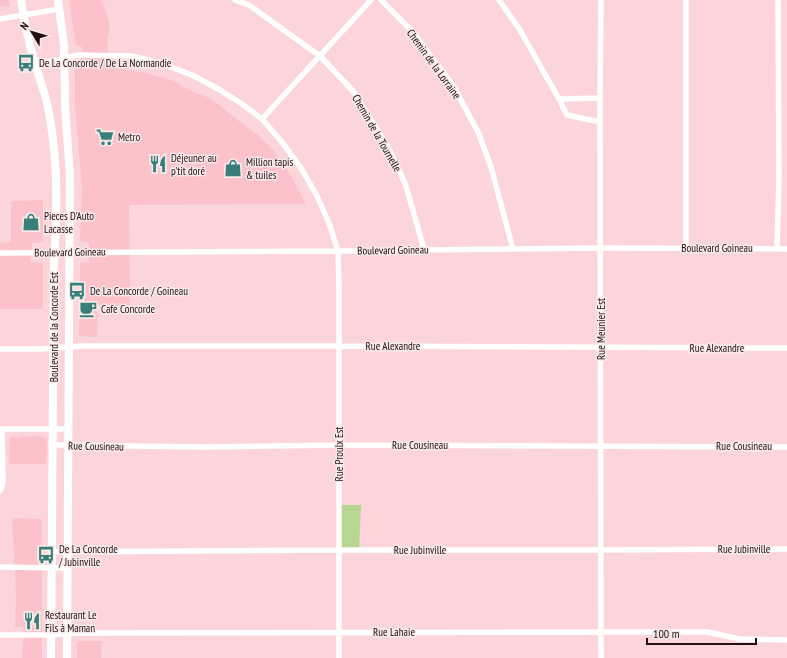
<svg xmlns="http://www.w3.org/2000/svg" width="787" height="658" font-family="'PT Sans Narrow',sans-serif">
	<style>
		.built { fill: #fbc2ca }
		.green { fill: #b6d691 }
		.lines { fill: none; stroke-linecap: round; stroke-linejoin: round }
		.street { stroke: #fff; stroke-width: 5.5 }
		.secondary { stroke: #fff; stroke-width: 8 }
		.labels { text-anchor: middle; stroke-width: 3; stroke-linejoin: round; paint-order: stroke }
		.poi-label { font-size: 11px; fill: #220d11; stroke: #f7eaeb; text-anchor: start }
		.street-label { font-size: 11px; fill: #220d11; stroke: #f7eaeb }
	</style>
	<rect width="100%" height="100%" fill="#fcd5da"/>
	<!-- built -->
	<path class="built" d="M0,0H9L10,6L0,7Z
		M69,0H100L106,11L110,25L107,41L109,67L128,70L150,74L172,80L189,90L212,99L240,122L258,135L273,150L290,174L306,204L129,205L130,305H98L97,337L79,336L80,263L89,262V243L80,241L82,188L75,107V67L84,66L82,47L76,45Z
		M43,200V242L32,243L30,262L43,263V309H0V243L11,242V201Z
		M16,436V438H18L19,437L42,436L45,438L47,441L46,464H9L10,438L12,437Z
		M12,518L42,519V658H22L24,627H15L16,596Z
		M77,641H102L101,658H77Z"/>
	<!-- green -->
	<path class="green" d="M339,505H361L359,550H339Z"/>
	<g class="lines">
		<!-- street -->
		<path class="street" d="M235,0L249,5L320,56L353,91L388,147L405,183L424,249
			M381,0L412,31L454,87L479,134L491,167L513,249
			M499,0L520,30L559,99L567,115L600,122
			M686,0V248
			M0,19L59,9
			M35,65L78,55L132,56L163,64L192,75L220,90L242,104L262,119L281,141L301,168L317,196L329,223L338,251L339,284V658
			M559,99L600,98
			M262,119L371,0
			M777,248L779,179L778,0
			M0,253L338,251L607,248L787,249
			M0,349H42L82,346H340L787,348
			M0,429H68
			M53,445L207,447L339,445L787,447
			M0,491L2,486L3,481L2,429
			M52,552L339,550H601L787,549
			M0,567L68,568
			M0,635H45L78,633L601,632H708L739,639L787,640
			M601,658L600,98L601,0"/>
		<!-- secondary -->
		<path class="secondary" d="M21,0C24,20 28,40 34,60C38,74 43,88 47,103C58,154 58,209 54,261L51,658
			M58,0L64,45L65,104L70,177L67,658"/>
	</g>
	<!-- icons -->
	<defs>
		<g id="bus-bare" transform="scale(1.38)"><path d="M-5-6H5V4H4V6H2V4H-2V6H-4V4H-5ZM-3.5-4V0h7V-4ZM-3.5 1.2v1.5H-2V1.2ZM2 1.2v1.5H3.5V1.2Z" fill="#387f7a" stroke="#f7eaeb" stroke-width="2.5" paint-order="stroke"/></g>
		<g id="supermarket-bare" transform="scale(1.38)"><path d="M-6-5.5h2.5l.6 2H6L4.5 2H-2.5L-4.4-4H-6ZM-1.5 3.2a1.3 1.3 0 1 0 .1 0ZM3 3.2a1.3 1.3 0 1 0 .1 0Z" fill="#387f7a" stroke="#f7eaeb" stroke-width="2.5" paint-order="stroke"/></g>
		<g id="restaurant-bare" transform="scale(1.38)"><path d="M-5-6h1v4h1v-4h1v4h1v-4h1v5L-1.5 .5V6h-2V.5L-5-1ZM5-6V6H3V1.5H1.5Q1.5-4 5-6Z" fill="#387f7a" stroke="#f7eaeb" stroke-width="2.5" paint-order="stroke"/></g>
		<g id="shop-bare" transform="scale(1.38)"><path d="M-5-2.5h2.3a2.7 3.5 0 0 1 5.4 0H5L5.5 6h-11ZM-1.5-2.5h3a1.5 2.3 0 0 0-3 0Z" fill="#387f7a" stroke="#f7eaeb" stroke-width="2.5" paint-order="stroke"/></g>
		<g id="cafe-bare" transform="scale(1.38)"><path d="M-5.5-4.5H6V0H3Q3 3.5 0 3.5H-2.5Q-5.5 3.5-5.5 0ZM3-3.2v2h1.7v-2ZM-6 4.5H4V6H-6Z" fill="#387f7a" stroke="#f7eaeb" stroke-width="2.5" paint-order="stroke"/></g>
	</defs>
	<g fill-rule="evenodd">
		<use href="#bus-bare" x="26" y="63"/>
		<use href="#supermarket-bare" x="105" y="137"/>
		<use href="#restaurant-bare" x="158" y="164"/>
		<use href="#shop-bare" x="233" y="168"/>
		<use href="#shop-bare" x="31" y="222"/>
		<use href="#bus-bare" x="77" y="291"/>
		<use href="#cafe-bare" x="88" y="309"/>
		<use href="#bus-bare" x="46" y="555"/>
		<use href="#restaurant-bare" x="32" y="621"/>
	</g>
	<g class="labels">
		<!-- poi labels -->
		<g class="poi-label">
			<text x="39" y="67">De La Concorde / De La Normandie</text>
			<text x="118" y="141">Metro</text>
			<text x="171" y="162">Déjeuner au<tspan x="171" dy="13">p'tit doré</tspan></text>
			<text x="246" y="166">Million tapis<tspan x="246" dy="13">&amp; tuiles</tspan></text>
			<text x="44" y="220">Pieces D'Auto<tspan x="44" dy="13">Lacasse</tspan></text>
			<text x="90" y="295">De La Concorde / Goineau</text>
			<text x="101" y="313">Cafe Concorde</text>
			<text x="59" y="553">De La Concorde<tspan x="59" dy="13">/ Jubinville</tspan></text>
			<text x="45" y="619">Restaurant Le<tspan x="45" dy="13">Fils à Maman</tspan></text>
		</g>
		<!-- street labels -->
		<g class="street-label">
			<text transform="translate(434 64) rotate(54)" y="4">Chemin de la Lorraine</text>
			<text transform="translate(377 133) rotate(60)" y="4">Chemin de la Tournelle</text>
			<text x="717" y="252">Boulevard Goineau</text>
			<text transform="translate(393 250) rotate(-1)" y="4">Boulevard Goineau</text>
			<text transform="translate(70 252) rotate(-1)" y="4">Boulevard Goineau</text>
			<text transform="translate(54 327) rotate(-90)" y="4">Boulevard de la Concorde Est</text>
			<text transform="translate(601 329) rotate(-90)" y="4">Rue Meunier Est</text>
			<text x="393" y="350">Rue Alexandre</text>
			<text x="717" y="352">Rue Alexandre</text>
			<text x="420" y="449">Rue Cousineau</text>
			<text transform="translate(96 446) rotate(1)" y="4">Rue Cousineau</text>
			<text x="744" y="450">Rue Cousineau</text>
			<text transform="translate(339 454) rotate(-90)" y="4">Rue Proulx Est</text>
			<text x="744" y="553">Rue Jubinville</text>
			<text x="420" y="554">Rue Jubinville</text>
			<text x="394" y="636">Rue Lahaie</text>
		</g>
	</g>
	<!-- north arrow -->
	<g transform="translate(32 32) rotate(308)" stroke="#f7eaeb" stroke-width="3" paint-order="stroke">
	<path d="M0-3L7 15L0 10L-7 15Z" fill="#220d11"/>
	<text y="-6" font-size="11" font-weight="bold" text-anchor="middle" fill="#220d11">N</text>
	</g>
	<!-- scale -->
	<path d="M647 638v6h109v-6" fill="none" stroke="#220d11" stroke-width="2"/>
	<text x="653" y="638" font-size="12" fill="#220d11" stroke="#f7eaeb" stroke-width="3" paint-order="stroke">100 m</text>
</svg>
